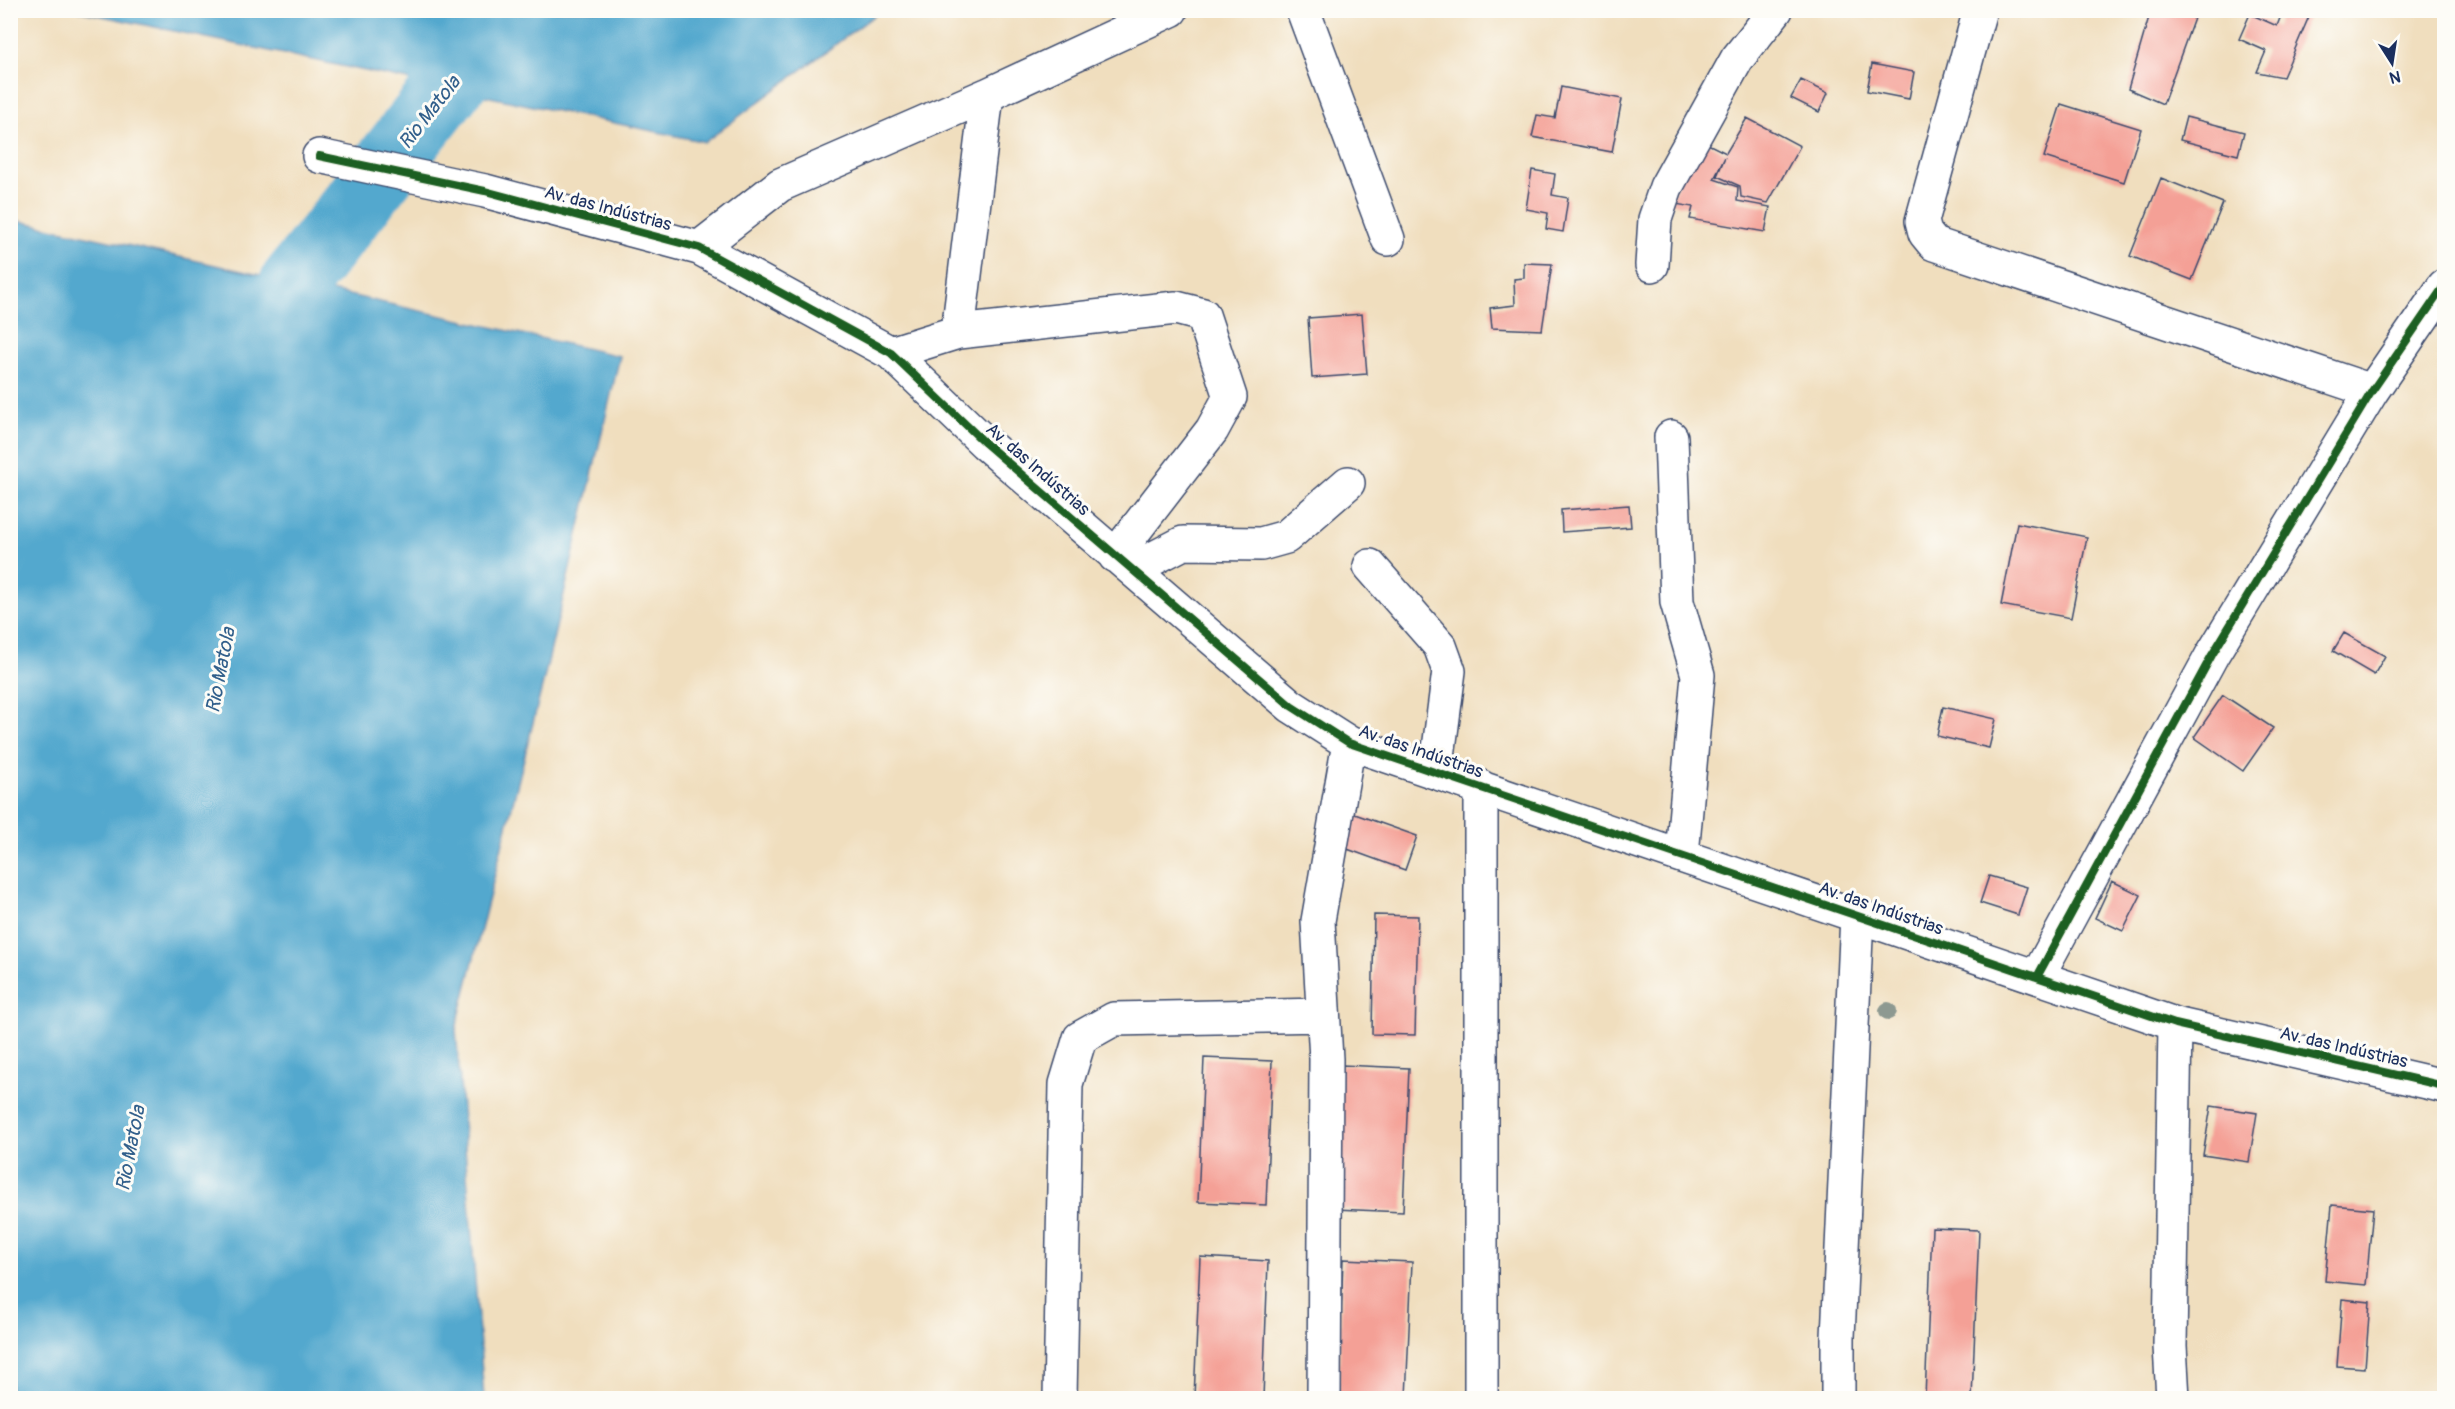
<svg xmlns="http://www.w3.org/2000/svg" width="2455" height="1409" font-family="Pangolin,sans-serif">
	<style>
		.water { fill: #52a8ce; stroke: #366c96; stroke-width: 1.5 }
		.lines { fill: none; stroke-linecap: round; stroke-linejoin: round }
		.river { stroke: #52a8ce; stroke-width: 69 }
		.building { fill: #f4a096 }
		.minor-casing { stroke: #3b496c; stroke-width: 36 }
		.minor { stroke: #fff; stroke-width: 33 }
		.cycleway-casing { stroke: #fdfcf7; stroke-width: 11 }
		.cycleway { stroke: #1b5e20; stroke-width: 8 }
		.tree { fill: #8d9991 }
		.labels { text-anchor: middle; stroke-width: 6; stroke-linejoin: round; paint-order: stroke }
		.street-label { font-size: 18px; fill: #1b2f5e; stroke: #fdfcf7 }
		.water-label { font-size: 20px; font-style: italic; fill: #315f8b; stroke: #fdfcf7 }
	</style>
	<rect width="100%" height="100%" fill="#fdfcf7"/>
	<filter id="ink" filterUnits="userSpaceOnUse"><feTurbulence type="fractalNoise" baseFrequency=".0167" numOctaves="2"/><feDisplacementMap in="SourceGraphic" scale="12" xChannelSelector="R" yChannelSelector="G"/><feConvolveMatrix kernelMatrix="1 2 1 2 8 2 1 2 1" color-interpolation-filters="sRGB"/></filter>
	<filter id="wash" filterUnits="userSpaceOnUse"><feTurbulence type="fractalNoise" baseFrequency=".008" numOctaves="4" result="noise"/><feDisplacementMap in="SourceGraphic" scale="24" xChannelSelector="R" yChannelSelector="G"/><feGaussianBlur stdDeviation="1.35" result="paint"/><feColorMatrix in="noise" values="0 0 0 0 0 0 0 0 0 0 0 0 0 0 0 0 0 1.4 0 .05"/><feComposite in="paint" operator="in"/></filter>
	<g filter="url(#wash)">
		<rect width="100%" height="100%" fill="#f0debe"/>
		<!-- water -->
		<path class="water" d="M78,11L880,10V11L705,142Z
			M11,219L620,356L543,683L456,1029L484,1398H11Z"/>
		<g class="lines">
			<!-- river -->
			<path class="river" d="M276,376L294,283L509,10"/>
		</g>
		<g id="blocks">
			<!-- building -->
			<path class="building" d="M2151,10H2197L2163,104L2128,89Z
				M2283,10L2310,14L2283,77L2257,72L2266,51L2239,39L2250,14L2277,26Z
				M1872,64L1914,72L1909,99L1867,91Z
				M1801,80L1828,93L1819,112L1791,98Z
				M1561,87L1622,99L1612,152L1532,137L1537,115L1555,118Z
				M2061,104L2141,129L2124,182L2044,157Z
				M2186,117L2244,132L2238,155L2180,140Z
				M1747,118L1800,146L1768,203L1741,197L1740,186L1717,176L1725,157L1714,179L1738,187L1737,201L1770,207L1765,232L1690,219L1693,207L1670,203L1696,138L1726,153Z
				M1532,170L1555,174L1552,195L1568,198L1563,232L1546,229L1548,213L1526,209Z
				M2161,178L2223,203L2192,280L2130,256Z
				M1524,263L1552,264L1542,330L1492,328L1490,308L1515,305L1514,279L1524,278Z
				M1362,314L1367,374L1312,378L1308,318Z
				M1629,505L1631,527L1562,532L1561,510Z
				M2017,523L2087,537L2071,618L2001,605Z
				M2344,633L2385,656L2374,675L2333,651Z
				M2223,695L2273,728L2243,771L2194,737Z
				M1943,707L1996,719L1989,748L1937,736Z
				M1352,813L1417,836L1405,870L1339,846Z
				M1989,876L2027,887L2018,915L1980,903Z
				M2112,881L2141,895L2123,931L2095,918Z
				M1374,915L1418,916L1415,1035L1372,1034Z
				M1204,1058L1272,1061L1266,1205L1198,1202Z
				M1341,1065L1409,1068L1403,1212L1335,1209Z
				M2211,1106L2257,1113L2249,1162L2203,1155Z
				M2332,1205L2373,1209L2366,1285L2325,1281Z
				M1932,1228L1979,1230L1972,1398H1925Z
				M1200,1257L1268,1261L1263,1398H1194Z
				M1343,1259L1412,1262L1406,1398H1338Z
				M2342,1299L2370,1302L2365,1368L2337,1366Z"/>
		</g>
	</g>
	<g filter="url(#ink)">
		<use href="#blocks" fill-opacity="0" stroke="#3b496c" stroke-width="1.5"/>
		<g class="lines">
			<!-- minor casing -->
			<g class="minor-casing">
				<path id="minor" d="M1303,10L1388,239
					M1980,10L1922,221L1925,233L1934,244L2372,391
					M319,156L485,191L699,248L891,353L985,443L1291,706L1349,743L2175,1024L2444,1086
					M699,248L780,185L987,95L1171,10
					M1652,265L1655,219L1666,187L1737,59L1776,10
					M958,332L987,95
					M891,353L958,332L1176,308L1203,315L1230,397L1212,430L1115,556
					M1671,437L1677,602L1698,675L1682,855
					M1370,566L1440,646L1449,671L1436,772
					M1133,569L1183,543L1261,544L1286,537L1348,483
					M2037,977L2212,655L2372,391L2444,286
					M1060,1398L1066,1084L1080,1038L1114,1019L1323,1015
					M1324,1398L1326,1059L1318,921L1349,743
					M1481,1398V787
					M1838,1398V1337L1857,915
					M2173,1398L2170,1346L2175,1024"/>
			</g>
			<!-- minor -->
			<use href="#minor" class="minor"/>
			<!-- cycleway casing -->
			<g class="cycleway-casing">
				<path id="cycleway" d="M319,156L485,191L699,248L891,353L985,443L1291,706L1349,743L2175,1024L2444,1086
					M2037,977L2212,655L2372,391L2444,286"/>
			</g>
			<!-- cycleway -->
			<use href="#cycleway" class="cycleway"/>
		</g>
		<!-- trees -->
		<circle class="tree" cx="1888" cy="1011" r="9"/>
	</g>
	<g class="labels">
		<!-- street labels -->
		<g class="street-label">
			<text transform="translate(608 208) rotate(15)" y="6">Av. das Indústrias</text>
			<text transform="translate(1038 469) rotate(41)" y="6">Av. das Indústrias</text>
			<text transform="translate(1421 751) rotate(19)" y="6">Av. das Indústrias</text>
			<text transform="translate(1881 908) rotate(19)" y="6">Av. das Indústrias</text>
			<text transform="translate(2344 1047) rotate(13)" y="6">Av. das Indústrias</text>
		</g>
		<!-- water labels -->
		<g class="water-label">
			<text transform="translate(429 112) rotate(-52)" y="7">Rio Matola</text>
			<text transform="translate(220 670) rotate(-79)" y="7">Rio Matola</text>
			<text transform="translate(130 1148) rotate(-79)" y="7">Rio Matola</text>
		</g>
	</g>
	<!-- margin -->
	<rect width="2455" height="1409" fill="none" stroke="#fdfcf7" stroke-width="36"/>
	<!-- north arrow -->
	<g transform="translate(2392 63) rotate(168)" stroke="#fdfcf7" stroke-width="4.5" paint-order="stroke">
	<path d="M0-4.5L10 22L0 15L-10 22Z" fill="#1b2f5e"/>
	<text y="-9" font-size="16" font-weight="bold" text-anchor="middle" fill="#1b2f5e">N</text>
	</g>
</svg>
